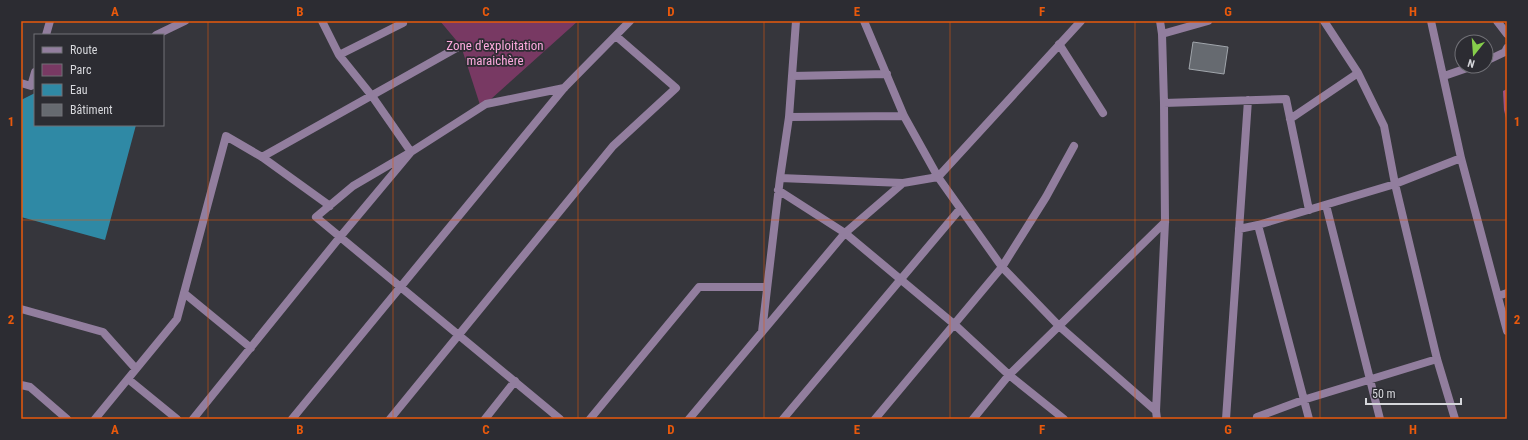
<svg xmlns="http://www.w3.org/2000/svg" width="1528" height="440" font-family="'Roboto Condensed',sans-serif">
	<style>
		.green { fill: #783963 }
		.forest { fill: #9c5283 }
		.water { fill: #2f89a5 }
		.building { fill: #666a70; stroke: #a0a5ab }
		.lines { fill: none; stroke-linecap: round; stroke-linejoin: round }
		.minor { stroke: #927e9e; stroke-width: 8 }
		.grid { fill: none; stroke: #e8590c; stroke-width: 1; stroke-opacity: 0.55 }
		.labels { text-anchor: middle; stroke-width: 3.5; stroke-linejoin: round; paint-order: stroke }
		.park-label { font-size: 13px; fill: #fca9dd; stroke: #2c2c32 }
		.neatline { fill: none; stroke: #e8590c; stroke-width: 1.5 }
		.grid-label { font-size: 13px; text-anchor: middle; font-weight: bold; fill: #e8590c }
	</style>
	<rect width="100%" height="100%" fill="#36363c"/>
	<!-- green -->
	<path class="green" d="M440,21H578L481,108L461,46Z"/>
	<!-- forest -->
	<path class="forest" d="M1507,89V122L1504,110L1503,91Z"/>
	<!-- water -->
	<path class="water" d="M35,93V125H136L105,240L21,217V100Z"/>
	<!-- building -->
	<path class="building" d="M1193,42L1228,47L1224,74L1189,69Z"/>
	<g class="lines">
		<!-- minor -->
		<path class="minor" d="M864,21L904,116L938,177L1002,267L1059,326L1156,411
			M1324,21L1358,73L1384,126L1395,184L1437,359L1455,419
			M1431,21L1461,158L1507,331
			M1497,21L1507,34
			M1162,34L1208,21
			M46,35L50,21
			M156,35L185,21
			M1059,44L1103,113
			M339,55L403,23L402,21
			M1486,61L1505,52L1507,48
			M792,76L887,74
			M1444,76L1473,66
			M21,83L31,86L35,72
			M1164,103L1286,99L1309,210
			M789,117L904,116
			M1290,119L1358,73
			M262,157L460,46
			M780,178L903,183
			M778,190L845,233L954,324L1009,375L1064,419
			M1326,205L1380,419
			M1258,225L1309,419
			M1239,229L1258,225L1395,184L1461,158
			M184,293L251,348
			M1498,296L1507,293
			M21,309L103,332L136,369
			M762,332L780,178L789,117L796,21
			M128,379L177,419
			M21,385L30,387L67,419
			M1257,417L1303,400L1437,359
			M95,419L177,319L226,136L262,157L330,206
			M193,419L340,237L411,152L372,96L339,55L322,21
			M292,419L564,88L630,21
			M390,419L613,146L676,88L616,36
			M485,419L515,381
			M560,419L316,217L353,186L411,152L486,104L564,88
			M590,419L699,287H767
			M689,419L845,233L903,183L938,177L1081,21
			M783,419L960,209
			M875,419L1002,267L1046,197L1074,146
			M973,419L1009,375L1165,222
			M1157,419L1156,411L1165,222L1164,103L1162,34L1160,21
			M1226,419L1248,100"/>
	</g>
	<!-- grid -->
	<path class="grid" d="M208,21V419M393,21V419M578,21V419M764,21V419M950,21V419M1135,21V419M1320,21V419M21,220H1507"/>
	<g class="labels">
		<!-- park labels -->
		<g class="park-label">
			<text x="495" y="50">Zone d'exploitation<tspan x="495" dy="15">maraichère</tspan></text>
		</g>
	</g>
	<!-- border -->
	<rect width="1528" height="440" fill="none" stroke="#2c2c32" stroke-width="44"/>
	<!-- legend -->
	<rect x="34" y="34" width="130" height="92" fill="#2c2c32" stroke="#707076"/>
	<rect x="42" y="47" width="20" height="6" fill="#927e9e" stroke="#707076"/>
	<text x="70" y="54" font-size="12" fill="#d6d7db">Route</text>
	<rect x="42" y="64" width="20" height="12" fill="#783963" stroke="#707076"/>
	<text x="70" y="74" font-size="12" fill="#d6d7db">Parc</text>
	<rect x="42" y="84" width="20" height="12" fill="#2f89a5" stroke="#707076"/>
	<text x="70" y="94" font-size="12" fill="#d6d7db">Eau</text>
	<rect x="42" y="104" width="20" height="12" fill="#666a70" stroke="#707076"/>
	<text x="70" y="114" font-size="12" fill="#d6d7db">Bâtiment</text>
	<!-- north arrow -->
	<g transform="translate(1474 54) rotate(197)"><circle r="19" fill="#2c2c32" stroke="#707076"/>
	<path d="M0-3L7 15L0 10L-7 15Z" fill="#86cf4b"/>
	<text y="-6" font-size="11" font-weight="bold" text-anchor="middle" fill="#d6d7db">N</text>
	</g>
	<!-- scale -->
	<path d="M1366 398v6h95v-6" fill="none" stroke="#d6d7db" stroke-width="2"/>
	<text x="1372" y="398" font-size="12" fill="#d6d7db" stroke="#2c2c32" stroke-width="3" paint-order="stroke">50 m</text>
	<rect x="22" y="22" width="1484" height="396" class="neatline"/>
	<g class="grid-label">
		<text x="115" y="16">A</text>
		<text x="300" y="16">B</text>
		<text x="486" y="16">C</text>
		<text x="671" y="16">D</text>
		<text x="857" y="16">E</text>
		<text x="1042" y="16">F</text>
		<text x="1228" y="16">G</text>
		<text x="1413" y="16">H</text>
		<text x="11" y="126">1</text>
		<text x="1517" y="126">1</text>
		<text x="11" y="324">2</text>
		<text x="1517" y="324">2</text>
		<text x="115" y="434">A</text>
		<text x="300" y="434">B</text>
		<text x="486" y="434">C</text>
		<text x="671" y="434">D</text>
		<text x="857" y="434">E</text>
		<text x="1042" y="434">F</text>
		<text x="1228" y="434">G</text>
		<text x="1413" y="434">H</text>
	</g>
</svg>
